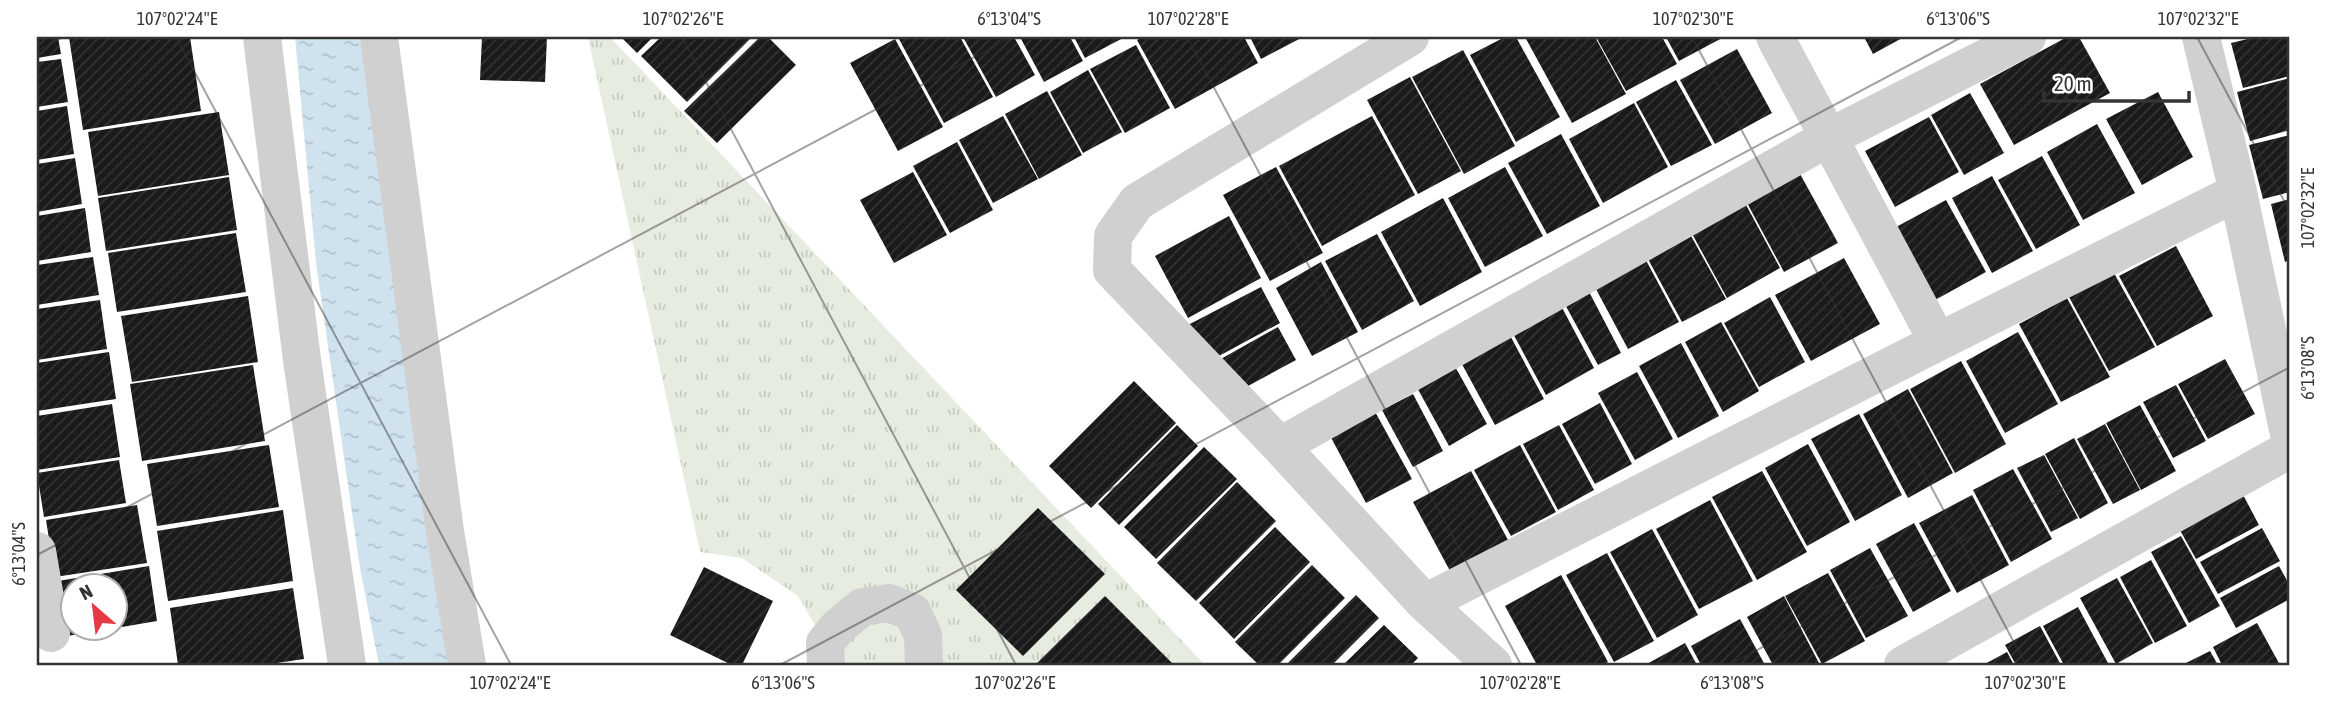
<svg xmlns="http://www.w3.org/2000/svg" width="2327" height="702" font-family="'Asap Condensed',sans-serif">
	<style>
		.grass { fill: url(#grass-tufts) }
		.water { fill: url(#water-ripples) }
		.building { fill: url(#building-hatch) }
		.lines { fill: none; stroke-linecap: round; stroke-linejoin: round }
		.street { stroke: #d0d0d0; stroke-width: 38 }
		.ticks { fill: none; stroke: #333; stroke-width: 2; stroke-opacity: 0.45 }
		.neatline { fill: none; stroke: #333; stroke-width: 2.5 }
		.ticks-label { font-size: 18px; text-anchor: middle; fill: #333 }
	</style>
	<defs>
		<pattern id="grass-tufts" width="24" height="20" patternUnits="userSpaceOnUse" patternTransform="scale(1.75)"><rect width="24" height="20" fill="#e6ecdf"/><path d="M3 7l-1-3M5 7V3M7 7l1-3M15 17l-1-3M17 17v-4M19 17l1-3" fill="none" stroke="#c6cbc0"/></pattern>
		<pattern id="water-ripples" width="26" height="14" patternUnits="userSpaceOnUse" patternTransform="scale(1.75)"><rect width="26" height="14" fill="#cfe2ee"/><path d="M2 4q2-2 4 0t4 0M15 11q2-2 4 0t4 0" fill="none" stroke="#b2c2cd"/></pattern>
		<pattern id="building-hatch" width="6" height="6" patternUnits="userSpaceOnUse" patternTransform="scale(1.75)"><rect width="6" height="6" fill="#1a1a1a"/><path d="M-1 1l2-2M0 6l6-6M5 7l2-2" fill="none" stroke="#333"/></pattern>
	</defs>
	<rect width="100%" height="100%" fill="#fff"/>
	<!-- grass -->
	<path class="grass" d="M588,37H610L1205,665H826L825,643L798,596L742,558L700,552Z"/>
	<!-- water -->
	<path class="water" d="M295,37H370L455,665H379L360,568L316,263Z"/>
	<!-- building -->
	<path class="building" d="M37,37H58L61,54L37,58Z
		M69,37H190L201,111L83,130Z
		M482,37H547L545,82L480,80Z
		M621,37H653L637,53Z
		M661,37H752L687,102L641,56Z
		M760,37H768L796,65L717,143L684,111Z
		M903,37H960L993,97L944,123L899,39Z
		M963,37H1014L1035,75L996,97Z
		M1020,37H1070L1083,61L1044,82Z
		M1074,37H1125L1085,58Z
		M1143,37H1244L1258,63L1175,109L1137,40Z
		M1250,37H1303L1261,59Z
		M1505,37H1516L1560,117L1516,142L1470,55Z
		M1525,37H1595L1626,94L1572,123Z
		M1596,37H1662L1677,64L1626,91Z
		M1666,37H1724L1679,61Z
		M1864,37H1904L1873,54Z
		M2067,37H2079L2110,93L2014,145L1980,84Z
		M2256,37H2290V76L2243,88L2231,43Z
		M895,39L943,127L898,151L850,63Z
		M1136,45L1170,108L1125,133L1090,69Z
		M1737,49L1772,113L1715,144L1680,80Z
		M1463,50L1515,146L1464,174L1412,77Z
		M61,59L68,102L37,107V62Z
		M1088,70L1122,132L1083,153L1050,92Z
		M1410,77L1461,171L1418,194L1367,100Z
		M2290,78V130L2250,141L2237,92Z
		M1676,80L1712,145L1671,166L1636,102Z
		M1047,91L1082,155L1039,179L1005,114Z
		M2158,92L2193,157L2142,185L2106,119Z
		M1970,93L2004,153L1964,175L1931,115Z
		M1634,103L1668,167L1603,203L1569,139Z
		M67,106L74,154L37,160V111Z
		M219,112L229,175L98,196L88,132Z
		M1003,116L1038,179L993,203L959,140Z
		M1372,116L1415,195L1322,246L1279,166Z
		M1929,117L1959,172L1895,207L1865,151Z
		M2097,124L2135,193L2083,220L2047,152Z
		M1561,134L1600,206L1547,234L1508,163Z
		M2290,135V192L2263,199L2249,145Z
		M957,142L993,210L950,233L913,166Z
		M2042,156L2080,225L2036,249L1998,180Z
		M75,158L82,204L37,212V164Z
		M1276,167L1323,253L1270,281L1223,195Z
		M1505,167L1543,236L1485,267L1448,198Z
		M913,172L947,235L894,263L860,200Z
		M1799,172L1838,243L1784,272L1746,201Z
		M1992,176L2033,251L1992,273L1952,198Z
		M229,177L237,230L106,251L98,198Z
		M1443,198L1482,272L1420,306L1381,232Z
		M2290,199V260L2285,262L2271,204Z
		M1946,200L1986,272L1924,306L1885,233Z
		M1744,201L1780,268L1727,298L1690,230Z
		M85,208L91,252L37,261V216Z
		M1229,216L1261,278L1188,318L1155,256Z
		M1685,225L1726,299L1682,322L1642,248Z
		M236,233L246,292L117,312L108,253Z
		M1377,234L1414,301L1362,330L1325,261Z
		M2176,246L2213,316L2157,346L2119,276Z
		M1640,249L1679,322L1628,349L1589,276Z
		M93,257L99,295L37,305V265Z
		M1844,258L1880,324L1811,361L1775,295Z
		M1321,262L1358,332L1312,356L1276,288Z
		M2114,273L2155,347L2109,371L2069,297Z
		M1586,286L1621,353L1598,365L1562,299Z
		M1261,287L1280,323L1206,363L1186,326Z
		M248,296L258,362L132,382L121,316Z
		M1770,297L1805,362L1759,387L1724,323Z
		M2067,298L2110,377L2061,402L2019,324Z
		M100,300L107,349L37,360V309Z
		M1558,300L1594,368L1546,395L1509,326Z
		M1721,322L1759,391L1723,412L1685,342Z
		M1278,327L1296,360L1237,392L1219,360Z
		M1506,328L1544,399L1495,425L1457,355Z
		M2018,332L2058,404L2005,433L1966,361Z
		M1681,343L1719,416L1678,438L1639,366Z
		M109,352L116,399L37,411V363Z
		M2225,359L2255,414L2208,439L2178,384Z
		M1452,361L1487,424L1449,446L1414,382Z
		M1961,361L2006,444L1955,473L1910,389Z
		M253,365L265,441L142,461L130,384Z
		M1637,372L1673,439L1635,460L1598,393Z
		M1134,381L1176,423L1091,508L1049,466Z
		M2176,385L2206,441L2173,458L2143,402Z
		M1908,389L1953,473L1908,498L1863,414Z
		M1413,394L1443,451L1413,467L1382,410Z
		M1600,403L1632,464L1595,484L1562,424Z
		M112,404L120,457L37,470V416Z
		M2140,405L2176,471L2141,490L2106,423Z
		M1373,408L1412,479L1366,503L1328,432Z
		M1859,414L1902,495L1855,521L1811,439Z
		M2105,424L2140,490L2113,504L2077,439Z
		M1177,425L1198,446L1119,525L1098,504Z
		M1559,425L1594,490L1558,510L1523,444Z
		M2074,438L2108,503L2080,519L2045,454Z
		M1808,444L1850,522L1807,546L1765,468Z
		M269,445L279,507L157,526L147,464Z
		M1520,445L1556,512L1511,536L1474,470Z
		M1204,447L1237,479L1156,559L1124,527Z
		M2044,455L2078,518L2051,532L2017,468Z
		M119,460L126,503L44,517L37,473Z
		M2013,469L2052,539L2011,562L1973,490Z
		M1471,471L1508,540L1450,571L1413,502Z
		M1762,471L1807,552L1757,580L1712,497Z
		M1237,482L1276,521L1196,601L1157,563Z
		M2240,489L2259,525L2196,559L2176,523Z
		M1972,495L2009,565L1957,593L1919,523Z
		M1710,500L1753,581L1699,609L1656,529Z
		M137,505L147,563L55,577L46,520Z
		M1038,508L1105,574L1023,656L956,590Z
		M283,510L293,581L168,601L157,531Z
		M1914,523L1951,591L1913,612L1876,544Z
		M1275,527L1310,562L1234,639L1199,603Z
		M2262,528L2280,561L2218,594L2200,562Z
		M1652,529L1698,615L1657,638L1610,552Z
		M2181,536L2220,606L2189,623L2151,552Z
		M1870,548L1908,616L1866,638L1830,570Z
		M1607,553L1654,641L1614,662L1566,575Z
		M2151,560L2187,626L2155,643L2120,577Z
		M1312,565L1345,598L1278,665H1259L1235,642Z
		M149,566L157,621L116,628V586H74V628L103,630L67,636L58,581Z
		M2279,566L2290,586V599L2236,628L2220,598Z
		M704,567L773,601L742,665H732L670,635Z
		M1828,573L1865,641L1822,664L1785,596Z
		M1561,575L1608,662L1603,665H1537L1505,606Z
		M2117,578L2153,643L2116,664L2080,598Z
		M293,588L304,659L263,665H178L170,608Z
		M1356,595L1379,618L1332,665H1286Z
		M1105,596L1174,665H1035Z
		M1784,596L1820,665H1773L1747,617Z
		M2078,607L2109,665H2064L2043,626Z
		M1740,619L1765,665H1701L1691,646Z
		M2257,623L2280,665H2222L2213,647Z
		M1384,625L1418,658L1411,665H1343Z
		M2040,626L2061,665H2016L2005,645Z
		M1685,643L1697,665H1645Z
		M2210,651L2218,665H2182Z
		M2007,652L2014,665H1983Z"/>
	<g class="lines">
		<!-- street -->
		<path class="street" d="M262,37L302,360L347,665
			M379,37L445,531L467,665
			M1410,37L1137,202L1113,236L1112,270L1280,446L1425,603L1493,665
			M1775,37L1938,342
			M2201,37L2238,192L2290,439
			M1280,446L1828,138L2027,37
			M37,551L51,633
			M1425,603L1938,342L2238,192
			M826,665L825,643L838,627L862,607L889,603L912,612L923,635L924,665
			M1903,665L2290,449"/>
	</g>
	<!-- ticks -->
	<path class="ticks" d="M176,37L511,665M682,37L1016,665M1187,37L1521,665M1692,37L2026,665M2197,37L2290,212M37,51L63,37M37,555L1012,37M780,665L1962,37M1729,665L2290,367"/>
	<!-- border -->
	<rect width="2327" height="702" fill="none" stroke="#ffffff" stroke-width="77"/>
	<!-- north arrow -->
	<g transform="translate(94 607) rotate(332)"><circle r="33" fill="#ffffff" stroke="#adadad" stroke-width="2"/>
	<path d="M0-5L12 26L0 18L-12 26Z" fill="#e63946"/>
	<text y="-10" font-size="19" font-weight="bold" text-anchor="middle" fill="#333333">N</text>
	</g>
	<!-- scale -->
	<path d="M2044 91v10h145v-10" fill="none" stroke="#333333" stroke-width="3.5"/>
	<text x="2054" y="91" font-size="21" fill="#333333" stroke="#ffffff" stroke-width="5" paint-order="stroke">20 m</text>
	<rect x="38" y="38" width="2250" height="626" class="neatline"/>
	<g class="ticks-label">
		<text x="177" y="25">107°02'24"E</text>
		<text x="683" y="25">107°02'26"E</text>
		<text x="1009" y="25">6°13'04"S</text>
		<text x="1188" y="25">107°02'28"E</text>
		<text x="1693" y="25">107°02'30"E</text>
		<text x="1958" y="25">6°13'06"S</text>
		<text x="2198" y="25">107°02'32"E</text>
		<text transform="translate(2308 208) rotate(-90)" y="6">107°02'32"E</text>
		<text transform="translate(2308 368) rotate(-90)" y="6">6°13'08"S</text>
		<text transform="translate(19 554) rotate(-90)" y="6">6°13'04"S</text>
		<text x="510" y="689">107°02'24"E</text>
		<text x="783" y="689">6°13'06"S</text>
		<text x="1015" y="689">107°02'26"E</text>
		<text x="1520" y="689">107°02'28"E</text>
		<text x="1732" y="689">6°13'08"S</text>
		<text x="2025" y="689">107°02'30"E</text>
	</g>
</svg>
